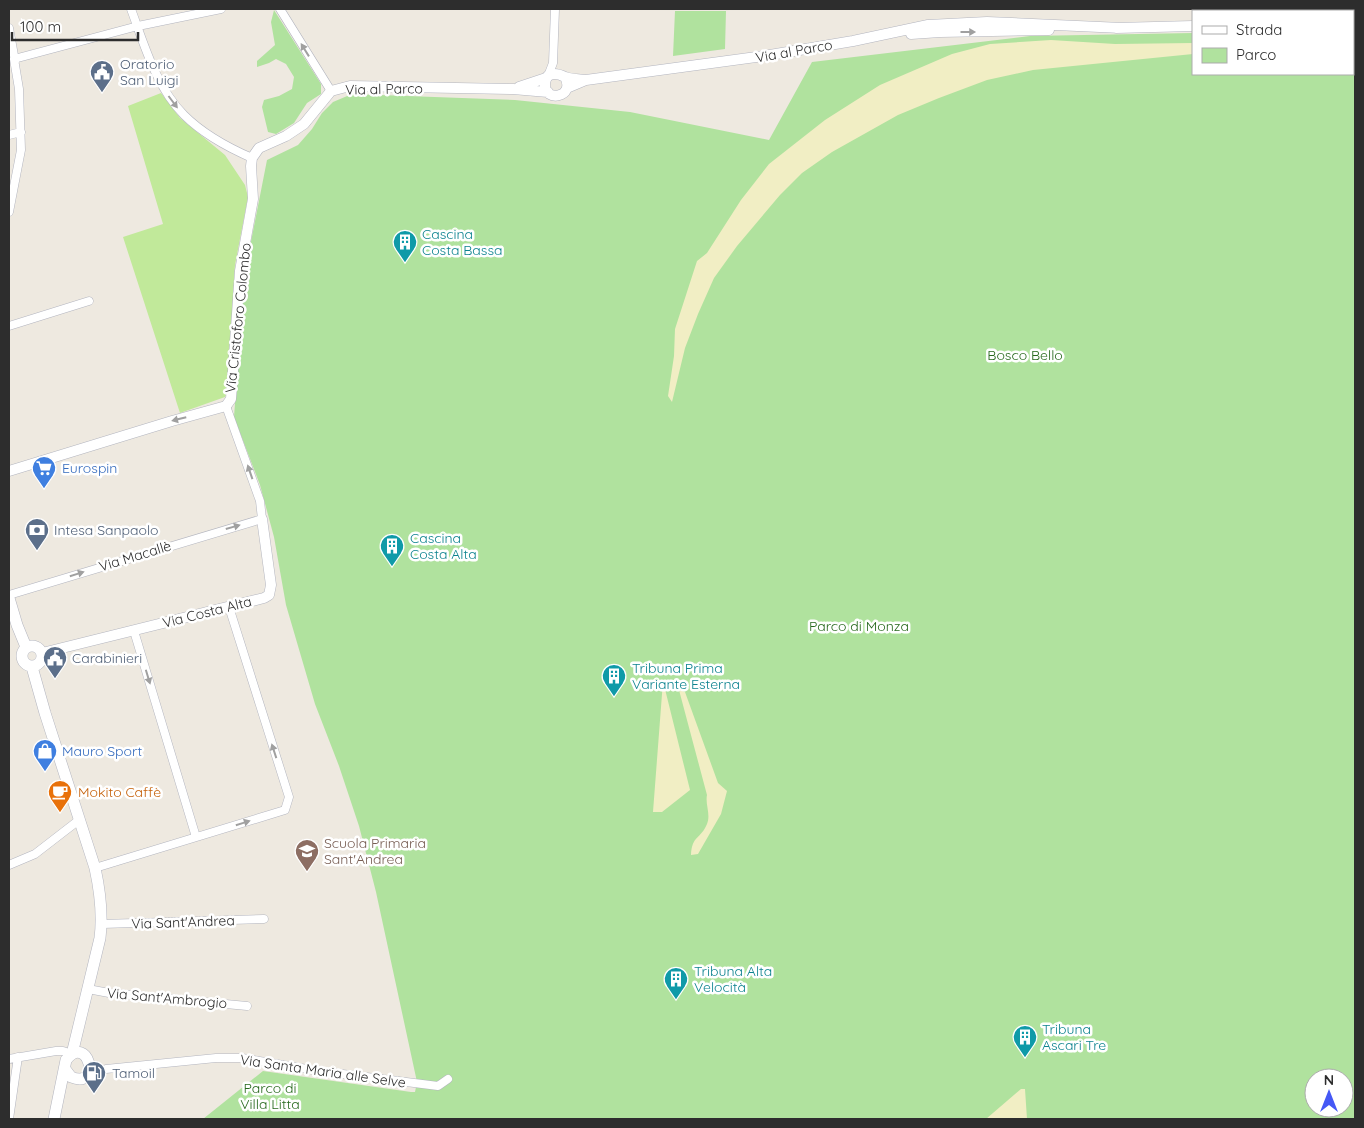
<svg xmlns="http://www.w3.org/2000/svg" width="1364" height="1128" font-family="Quicksand,sans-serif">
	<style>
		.green { fill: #b0e29e; fill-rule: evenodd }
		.sand { fill: #f1eec4 }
		.pitch { fill: #c1e99a }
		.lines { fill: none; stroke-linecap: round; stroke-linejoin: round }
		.minor-casing { stroke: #b3b5bf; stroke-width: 9 }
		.tertiary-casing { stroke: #b3b5bf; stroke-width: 11 }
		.secondary-casing { stroke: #b3b5bf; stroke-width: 12 }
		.minor { stroke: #fff; stroke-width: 8 }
		.tertiary { stroke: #fff; stroke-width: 10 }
		.secondary { stroke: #fff; stroke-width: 11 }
		.oneway { fill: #a0a0a0 }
		.labels { text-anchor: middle; stroke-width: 5; stroke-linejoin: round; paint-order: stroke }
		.street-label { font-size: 14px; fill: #2d2d2d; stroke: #fff }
		.service-label { font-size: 14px; fill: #4e5e75; stroke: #fff; text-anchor: start }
		.culture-label { font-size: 14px; fill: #0d838f; stroke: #fff; text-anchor: start }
		.park-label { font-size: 14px; fill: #27691d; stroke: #fff }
		.shop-label { font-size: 14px; fill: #366cbe; stroke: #fff; text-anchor: start }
		.food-label { font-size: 14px; fill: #c56008; stroke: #fff; text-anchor: start }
		.education-label { font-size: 14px; fill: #785e54; stroke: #fff; text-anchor: start }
	</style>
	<rect width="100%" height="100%" fill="#eee9e0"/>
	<!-- green -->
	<path class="green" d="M1276,9H1355V1119H203L263,1071L411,1092H415L417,1082L376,892L359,826L339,766L315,704L286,605L274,537L260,485L234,417L244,277L267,160L298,145L312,129L322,113L333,102L352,94L515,100L630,112L769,140L812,62L1030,36L1193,33V74H1353V11H1268ZM1314,1078H1344V1108H1314Z
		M274,10L321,84V94L307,103L294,123L276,134L268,132L262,107L264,100L279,96L292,89L294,77L286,64L276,59L269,63L257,67V61L275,45L271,22Z
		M675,11H726L725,49L673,56Z"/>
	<!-- sand -->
	<path class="sand" d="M1051,40L1115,44L1193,43V54L1033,70L987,80L939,98L898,115L832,152L802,173L780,195L737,246L714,278L698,314L685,348L672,402L668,396L674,356L675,329L697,261L707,253L741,200L769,164L825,120L880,85L952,54L990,44Z
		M663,681L690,790L662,812H653Z
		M679,690L685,692L718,783L727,791L721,814L698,854L691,855C692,835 701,839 707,824C711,814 705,804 707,795Z
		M1021,1089H1025L1027,1119H986Z"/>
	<!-- pitch -->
	<path class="pitch" d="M161,93L180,118L225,155L245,185L248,197L235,265L227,393L225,397L180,413L123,237L163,224L128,106Z"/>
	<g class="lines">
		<!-- minor casing -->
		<g class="minor-casing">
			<path id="minor" d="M131,9C144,44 156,87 184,115C202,133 229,148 252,158
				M280,9L331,91
				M9,28L15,61
				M548,76L553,63L555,9
				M9,135L21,132
				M9,212L21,150L19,89L14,59L138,26L221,9
				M9,326L89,301
				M9,595L262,519L260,501L226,406
				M134,631L196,837
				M9,865L35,854L79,820
				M95,868L285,810L289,797L229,607
				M102,924L264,919
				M88,989L109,993L247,1006
				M9,1059L56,1051H63L72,1054
				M87,1075L106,1069L216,1058H242L319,1071L438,1086L448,1079
				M9,1119L18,1057"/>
		</g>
		<!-- tertiary casing -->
		<g class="tertiary-casing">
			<path id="tertiary" d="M1251,11L1258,9
				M1116,28L1193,26
				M911,34L940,32L1049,30
				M565,77C576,98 544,102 545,85C545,71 557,73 565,77C570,79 579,79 585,80
				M519,87L546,78
				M567,88L586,80L764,56L853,41L928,25L987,22L1122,28
				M9,471L172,421L226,406L231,399L240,271L253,199L251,166L252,158L259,148L286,136L304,124L331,91L350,86L513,89L548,92
				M42,653L264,598L269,595L271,585L262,519"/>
		</g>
		<!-- secondary casing -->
		<g class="secondary-casing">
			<path id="secondary" d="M9,598L17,625L26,647
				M22 656a10 10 0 1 1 20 0a10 10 0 1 1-20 0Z
				M32,667L45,713L95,868C100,891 103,914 100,938L72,1054
				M54,1119L66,1060C88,1032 103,1090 71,1077L65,1069"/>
		</g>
		<!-- minor -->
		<use href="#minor" class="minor"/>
		<!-- tertiary -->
		<use href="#tertiary" class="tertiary"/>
		<!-- secondary -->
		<use href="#secondary" class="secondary"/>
	</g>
	<!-- one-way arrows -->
	<defs><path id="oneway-solid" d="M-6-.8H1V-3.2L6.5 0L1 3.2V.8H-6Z" transform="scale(1.25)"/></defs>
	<g class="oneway">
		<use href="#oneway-solid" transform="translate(968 32)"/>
		<use href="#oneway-solid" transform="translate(305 50) rotate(-122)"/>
		<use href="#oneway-solid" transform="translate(173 102) rotate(53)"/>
		<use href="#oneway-solid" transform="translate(179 419) rotate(166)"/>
		<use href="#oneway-solid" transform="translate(250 472) rotate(-109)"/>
		<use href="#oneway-solid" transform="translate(233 527) rotate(-16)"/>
		<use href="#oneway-solid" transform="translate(77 574) rotate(-17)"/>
		<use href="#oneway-solid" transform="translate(148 677) rotate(73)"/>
		<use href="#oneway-solid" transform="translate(274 751) rotate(-108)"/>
		<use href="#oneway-solid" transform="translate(243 823) rotate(-17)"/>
	</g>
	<!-- icons -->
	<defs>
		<g id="civic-pin" transform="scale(1.25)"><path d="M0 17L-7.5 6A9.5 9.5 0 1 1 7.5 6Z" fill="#5c6f8a" stroke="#fff"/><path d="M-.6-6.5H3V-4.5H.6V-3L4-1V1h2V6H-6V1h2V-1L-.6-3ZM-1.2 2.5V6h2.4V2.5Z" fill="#fff"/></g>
		<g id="building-pin" transform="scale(1.25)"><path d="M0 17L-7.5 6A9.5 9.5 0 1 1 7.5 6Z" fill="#0f9aa8" stroke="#fff"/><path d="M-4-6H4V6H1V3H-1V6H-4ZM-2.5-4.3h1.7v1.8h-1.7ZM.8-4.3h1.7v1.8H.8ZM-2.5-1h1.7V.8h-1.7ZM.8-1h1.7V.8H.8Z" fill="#fff"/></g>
		<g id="supermarket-pin" transform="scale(1.25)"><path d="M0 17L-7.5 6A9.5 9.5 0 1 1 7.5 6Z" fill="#3f7fe0" stroke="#fff"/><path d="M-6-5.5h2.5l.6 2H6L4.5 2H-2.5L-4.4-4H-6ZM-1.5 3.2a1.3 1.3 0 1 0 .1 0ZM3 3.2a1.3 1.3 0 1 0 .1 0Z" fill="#fff"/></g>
		<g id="bank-pin" transform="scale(1.25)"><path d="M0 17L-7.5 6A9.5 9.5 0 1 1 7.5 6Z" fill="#5c6f8a" stroke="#fff"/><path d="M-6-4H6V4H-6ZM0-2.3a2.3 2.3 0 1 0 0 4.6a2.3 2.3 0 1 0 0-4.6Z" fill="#fff"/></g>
		<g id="shop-pin" transform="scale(1.25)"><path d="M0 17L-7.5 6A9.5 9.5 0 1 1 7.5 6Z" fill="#3f7fe0" stroke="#fff"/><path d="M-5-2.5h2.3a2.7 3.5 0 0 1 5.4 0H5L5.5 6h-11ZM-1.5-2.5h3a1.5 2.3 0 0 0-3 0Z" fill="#fff"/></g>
		<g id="cafe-pin" transform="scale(1.25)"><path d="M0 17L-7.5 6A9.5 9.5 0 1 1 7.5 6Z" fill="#e8710a" stroke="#fff"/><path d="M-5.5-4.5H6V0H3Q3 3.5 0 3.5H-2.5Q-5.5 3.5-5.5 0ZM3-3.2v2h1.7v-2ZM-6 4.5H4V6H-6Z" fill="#fff"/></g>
		<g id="school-pin" transform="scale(1.25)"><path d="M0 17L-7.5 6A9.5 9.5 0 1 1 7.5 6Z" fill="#8d6e63" stroke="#fff"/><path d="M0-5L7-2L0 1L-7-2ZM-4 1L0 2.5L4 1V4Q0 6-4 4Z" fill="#fff"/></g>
		<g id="fuel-pin" transform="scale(1.25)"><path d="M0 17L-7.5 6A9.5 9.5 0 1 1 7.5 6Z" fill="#5c6f8a" stroke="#fff"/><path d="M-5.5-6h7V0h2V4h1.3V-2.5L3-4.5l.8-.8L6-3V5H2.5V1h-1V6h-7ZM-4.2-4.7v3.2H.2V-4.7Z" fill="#fff"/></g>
	</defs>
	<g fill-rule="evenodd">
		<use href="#civic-pin" x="102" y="72"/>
		<use href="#building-pin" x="405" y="242"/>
		<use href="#supermarket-pin" x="44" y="468"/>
		<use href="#bank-pin" x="37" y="530"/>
		<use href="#building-pin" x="392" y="546"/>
		<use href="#civic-pin" x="55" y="658"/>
		<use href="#building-pin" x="614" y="676"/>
		<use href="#shop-pin" x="45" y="751"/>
		<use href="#cafe-pin" x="60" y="792"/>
		<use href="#school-pin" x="307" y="851"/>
		<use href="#building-pin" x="676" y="979"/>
		<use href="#building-pin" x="1025" y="1037"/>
		<use href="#fuel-pin" x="94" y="1073"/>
	</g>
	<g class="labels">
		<!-- street labels -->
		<g class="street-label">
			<text transform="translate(794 51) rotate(-10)" y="5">Via al Parco</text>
			<text transform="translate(384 89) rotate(-1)" y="5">Via al Parco</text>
			<text transform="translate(238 318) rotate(-84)" y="5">Via Cristoforo Colombo</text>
			<text transform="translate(135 556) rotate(-17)" y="5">Via Macallè</text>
			<text transform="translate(207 612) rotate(-14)" y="5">Via Costa Alta</text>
			<text transform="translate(183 922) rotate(-2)" y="5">Via Sant'Andrea</text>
			<text transform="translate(167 998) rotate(5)" y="5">Via Sant'Ambrogio</text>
			<text transform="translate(323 1071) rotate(8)" y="5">Via Santa Maria alle Selve</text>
		</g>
		<!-- service labels -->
		<g class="service-label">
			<text x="120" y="69">Oratorio<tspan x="120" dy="16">San Luigi</tspan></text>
			<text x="54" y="535">Intesa Sanpaolo</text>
			<text x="72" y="663">Carabinieri</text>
			<text x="112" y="1078">Tamoil</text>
		</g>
		<!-- culture labels -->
		<g class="culture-label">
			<text x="422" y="239">Cascina<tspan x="422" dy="16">Costa Bassa</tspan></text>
			<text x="410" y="543">Cascina<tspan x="410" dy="16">Costa Alta</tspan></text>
			<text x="632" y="673">Tribuna Prima<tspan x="632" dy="16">Variante Esterna</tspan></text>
			<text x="694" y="976">Tribuna Alta<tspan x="694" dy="16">Velocità</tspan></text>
			<text x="1042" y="1034">Tribuna<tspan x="1042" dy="16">Ascari Tre</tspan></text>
		</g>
		<!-- park labels -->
		<g class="park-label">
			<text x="1025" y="360">Bosco Bello</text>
			<text x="859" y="631">Parco di Monza</text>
			<text x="270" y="1093">Parco di<tspan x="270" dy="16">Villa Litta</tspan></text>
		</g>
		<!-- shop labels -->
		<g class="shop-label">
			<text x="62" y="473">Eurospin</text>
			<text x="62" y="756">Mauro Sport</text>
		</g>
		<!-- food labels -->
		<g class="food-label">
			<text x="78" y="797">Mokito Caffè</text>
		</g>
		<!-- education labels -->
		<g class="education-label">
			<text x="324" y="848">Scuola Primaria<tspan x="324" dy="16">Sant'Andrea</tspan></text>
		</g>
	</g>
	<!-- border -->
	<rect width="1364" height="1128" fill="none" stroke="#2d2d2d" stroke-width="20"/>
	<!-- legend -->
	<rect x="1192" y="10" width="162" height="65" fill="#ffffff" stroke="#ababab"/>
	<rect x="1202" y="26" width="25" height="8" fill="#ffffff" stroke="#ababab"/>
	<text x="1236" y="35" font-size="15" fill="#2d2d2d">Strada</text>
	<rect x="1202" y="48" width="25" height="15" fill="#b0e29e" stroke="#ababab"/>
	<text x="1236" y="60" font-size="15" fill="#2d2d2d">Parco</text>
	<!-- north arrow -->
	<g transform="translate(1329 1093)"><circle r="24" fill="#ffffff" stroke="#ababab"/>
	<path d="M0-4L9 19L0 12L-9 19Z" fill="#4558f5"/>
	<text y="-8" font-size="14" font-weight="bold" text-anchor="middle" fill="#2d2d2d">N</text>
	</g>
	<!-- scale -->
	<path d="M12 32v8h126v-8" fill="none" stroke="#2d2d2d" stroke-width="2.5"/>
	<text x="20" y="32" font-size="15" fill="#2d2d2d" stroke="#ffffff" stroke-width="4" paint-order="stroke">100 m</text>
</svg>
